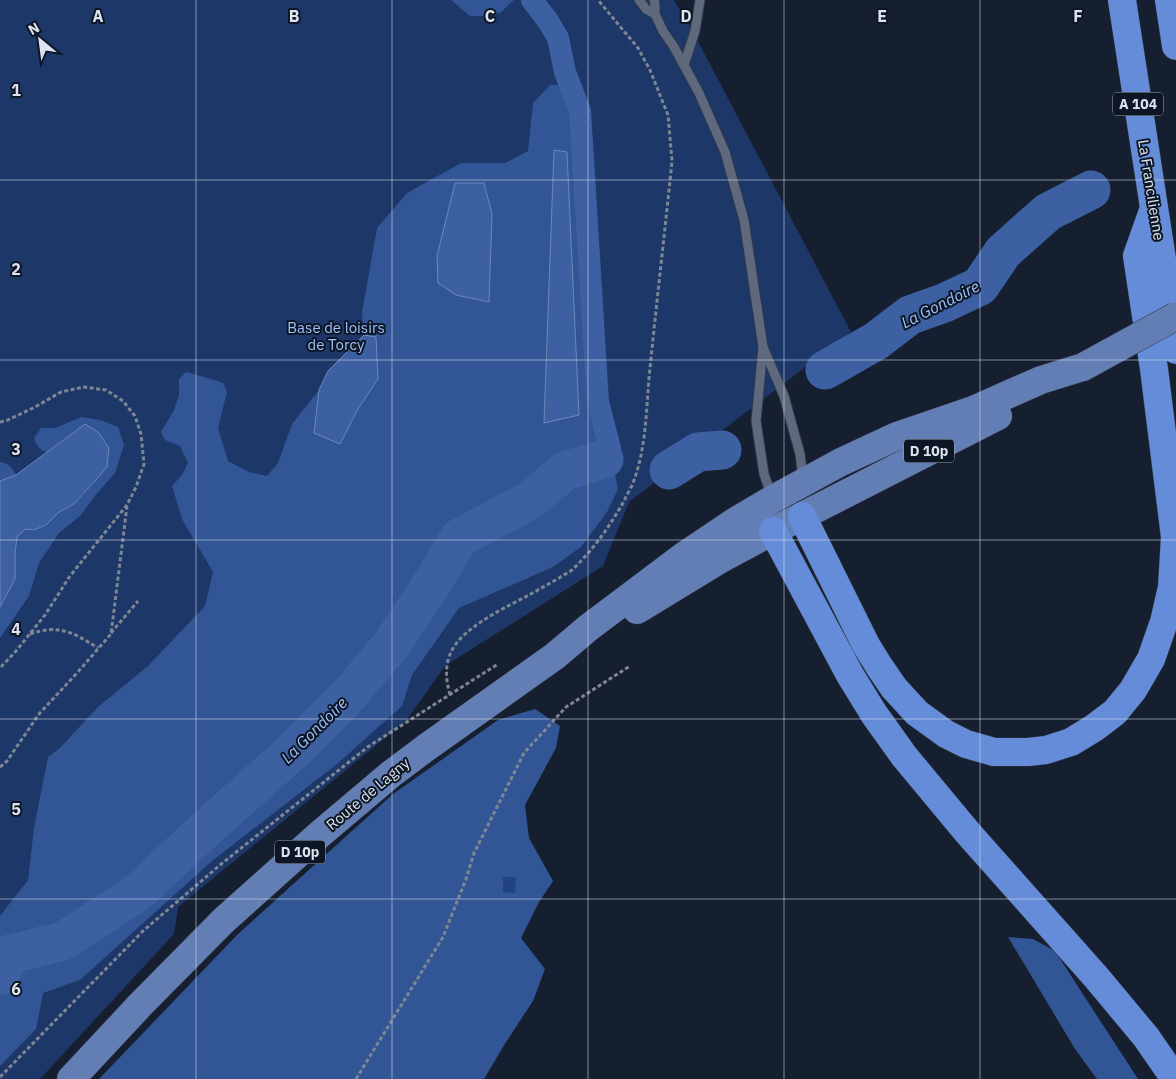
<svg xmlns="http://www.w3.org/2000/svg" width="1176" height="1079" font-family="'IBM Plex Sans',sans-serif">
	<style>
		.green { fill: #1d3769 }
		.forest { fill: #325595 }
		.water { fill: #3d60a2; stroke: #6d88b9 }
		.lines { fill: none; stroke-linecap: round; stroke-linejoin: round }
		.canal { stroke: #3d60a2; stroke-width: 22 }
		.river { stroke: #3d60a2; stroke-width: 39 }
		.building { fill: #224382 }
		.lane-casing { stroke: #333847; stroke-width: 11 }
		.primary-casing { stroke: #333847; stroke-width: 29 }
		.highway-casing { stroke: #333847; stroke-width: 29 }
		.path { stroke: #7e8693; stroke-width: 3; stroke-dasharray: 4 2.5; stroke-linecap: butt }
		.lane { stroke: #5e697d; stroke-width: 9 }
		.primary { stroke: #627eb4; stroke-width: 28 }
		.highway { stroke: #648cd8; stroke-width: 28 }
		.primary-bridge-casing { stroke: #333847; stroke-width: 29; stroke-linecap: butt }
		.primary-bridge { stroke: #627eb4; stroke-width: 28 }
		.grid { fill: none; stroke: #dde4ef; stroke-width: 1; stroke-opacity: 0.55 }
		.labels { text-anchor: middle; stroke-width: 4; stroke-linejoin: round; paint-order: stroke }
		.shield { fill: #0d1625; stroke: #9fa6b2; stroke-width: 1 }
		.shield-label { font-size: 14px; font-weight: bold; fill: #dde4ef }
		.street-label { font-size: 15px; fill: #dde4ef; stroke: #0d1625 }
		.park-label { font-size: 15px; fill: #a1c0f8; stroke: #0d1625 }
		.water-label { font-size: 16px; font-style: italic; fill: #a3c1f9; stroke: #0d1625 }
		.grid-label { font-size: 16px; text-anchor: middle; font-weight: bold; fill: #dde4ef; stroke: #0d1625; stroke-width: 4; stroke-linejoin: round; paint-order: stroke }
	</style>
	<rect width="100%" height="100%" fill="#161f2f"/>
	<!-- green -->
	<path class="green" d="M0,0H674L693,32L851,332L629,502L603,566L445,666L406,721L178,907L174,934L40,1079H0Z"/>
	<!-- forest -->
	<path class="forest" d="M451,0H514L500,13L484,16H470Z
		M550,85H569L580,111L588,273L598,402L610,448L618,489L607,512L581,547L553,567L459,608L412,675L402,706L337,764L212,861L80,980L43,993L36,1029L0,1066V916L28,880L34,828L48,757L60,748L98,707L148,666L205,606L213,572L182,519L172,486L182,475L188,463L180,446L165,440L161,432L174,410L179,395V379L186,372L214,380L223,383L227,392L218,428L228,461L249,472L267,476L278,463L292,424L319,390L328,371L364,335L362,312L377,228L407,193L461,163H505L528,151L533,103Z
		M81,417L100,420L118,427L124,445L115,473L98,492L80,516L59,533L39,563L29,596L0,638V607L15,579V553L17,537L25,529C45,531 45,523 59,513C64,509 71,507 76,502C87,492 97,479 107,467L77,429L47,452C39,450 37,446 34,438L41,428H55Z
		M0,462C9,463 12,468 16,475L0,481Z
		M535,709L560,726L556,748L525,805L529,838L553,881L539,902L521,938L545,969L533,1001L506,1042L484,1079H99L238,934L393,794L498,720Z
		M1008,937L1033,939L1055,951L1138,1079H1097L1075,1049Z"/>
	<!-- water -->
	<path class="water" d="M554,150L567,152L579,415L544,423Z
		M455,183H484L492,214L489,302L456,295L438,283L437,256Z
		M364,335L376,337L378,379L358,409L340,444L314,433L319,390L328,371Z
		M85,424L98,432L109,448L107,467L96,480L75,503L58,513L46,525L34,530L25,529L17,537L15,553V579L0,607V481L16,475Z"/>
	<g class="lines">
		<!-- canal -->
		<path class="canal" d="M532,0L548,21L558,38L565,72L580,111L598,402L610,448L604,459"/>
		<!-- river -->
		<path class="river" d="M825,370L876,341L910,315L944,303L980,286L1003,252L1048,212L1091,190
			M669,470L698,452L722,450
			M0,976L10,954L63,941L137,893L210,825L292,752L347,697L391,645L431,585L459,538L529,501L565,471L604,459"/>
	</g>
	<!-- building -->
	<path class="building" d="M503,877H516L515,893L503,892Z"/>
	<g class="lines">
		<!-- lane casing -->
		<g class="lane-casing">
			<path id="lane" d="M639,0L646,9L655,14
				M654,0L655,4V14L663,31L674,47L699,93L725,152L744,220L763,347L784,396L800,454L803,479
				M684,65L695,31L700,0
				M763,347L756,421L764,474L772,497"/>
		</g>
		<!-- primary casing -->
		<g class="primary-casing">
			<path id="primary" d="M637,610L719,560L773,531L998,416
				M71,1079L141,1004L223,921L320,834L391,774L427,747L555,656L588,628L685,555L734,522L773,499L841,462L897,436L973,410L1041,380L1083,367"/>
		</g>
		<!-- highway casing -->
		<g class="highway-casing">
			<path id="highway" d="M1122,0L1176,350
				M1169,0L1176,46
				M802,516L866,645L879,666L894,688L917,713L946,734L966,744L994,752H1028L1046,750L1071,742L1094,728L1115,712L1133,690L1151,659L1164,622L1172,587L1175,537L1154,369L1137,256L1154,208
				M773,531L850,675L874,714L904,756L968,833L1096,977L1146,1037L1175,1079"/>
		</g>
		<!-- path -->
		<path class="path" d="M0,422L8,420L35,407L61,392L84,387L106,390L123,401L135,416L141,434L144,464L136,487L127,505L70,576L45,615L16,651L0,668
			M111,633L138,601
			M30,634C60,624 72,632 98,648
			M450,695C446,679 444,666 452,650C464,627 506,607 529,595C543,587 558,579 572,570C593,550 610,526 624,501C627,494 632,487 634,480C647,445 646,406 650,368C657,299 665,230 672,161L668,115L650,70L638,48L598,0
			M0,767L7,761L39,714L77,673L111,634L127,506
			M0,1077L143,931L220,865L369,746L498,664
			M356,1079L443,937L466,879L474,853L524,753L566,707L630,666"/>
		<!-- lane -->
		<use href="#lane" class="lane"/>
		<!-- primary -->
		<use href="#primary" class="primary"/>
		<!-- highway -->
		<use href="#highway" class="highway"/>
		<!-- primary-bridge casing -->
		<g class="primary-bridge-casing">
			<path id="primary-bridge" d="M1083,367L1176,316"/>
		</g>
		<!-- primary-bridge -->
		<use href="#primary-bridge" class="primary-bridge"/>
	</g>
	<!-- grid -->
	<path class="grid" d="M196,0V1079M392,0V1079M588,0V1079M784,0V1079M980,0V1079M0,180H1176M0,360H1176M0,540H1176M0,719H1176M0,899H1176"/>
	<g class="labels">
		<!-- shield labels -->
		<g class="shield">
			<rect x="1113" y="92.5" width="50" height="23" rx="4"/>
			<rect x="904" y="439.5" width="50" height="23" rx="4"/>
			<rect x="275" y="840.5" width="50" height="23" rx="4"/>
		</g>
		<g class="shield-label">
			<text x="1138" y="109">A 104</text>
			<text x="929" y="456">D 10p</text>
			<text x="300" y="857">D 10p</text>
		</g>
		<!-- street labels -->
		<g class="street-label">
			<text transform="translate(1151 190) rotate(81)" y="5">La Francilienne</text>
			<text transform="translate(368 794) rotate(-40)" y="5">Route de Lagny</text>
		</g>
		<!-- park labels -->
		<g class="park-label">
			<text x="336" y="333">Base de loisirs<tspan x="336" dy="17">de Torcy</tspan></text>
		</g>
		<!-- water labels -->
		<g class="water-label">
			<text transform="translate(940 304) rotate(-27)" y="6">La Gondoire</text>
			<text transform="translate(314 730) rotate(-45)" y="6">La Gondoire</text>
		</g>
	</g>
	<g class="grid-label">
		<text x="98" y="22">A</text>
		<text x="294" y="22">B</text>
		<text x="490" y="22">C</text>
		<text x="686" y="22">D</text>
		<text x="882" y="22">E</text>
		<text x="1078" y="22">F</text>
		<text x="16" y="96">1</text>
		<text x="16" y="275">2</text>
		<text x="16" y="455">3</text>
		<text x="16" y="635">4</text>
		<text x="16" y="815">5</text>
		<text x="16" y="995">6</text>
	</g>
	<!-- north arrow -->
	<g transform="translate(40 40) rotate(331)" stroke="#0d1625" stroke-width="4" paint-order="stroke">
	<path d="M0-4L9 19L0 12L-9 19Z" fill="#dde4ef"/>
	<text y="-8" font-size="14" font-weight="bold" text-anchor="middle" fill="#dde4ef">N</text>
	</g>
</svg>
